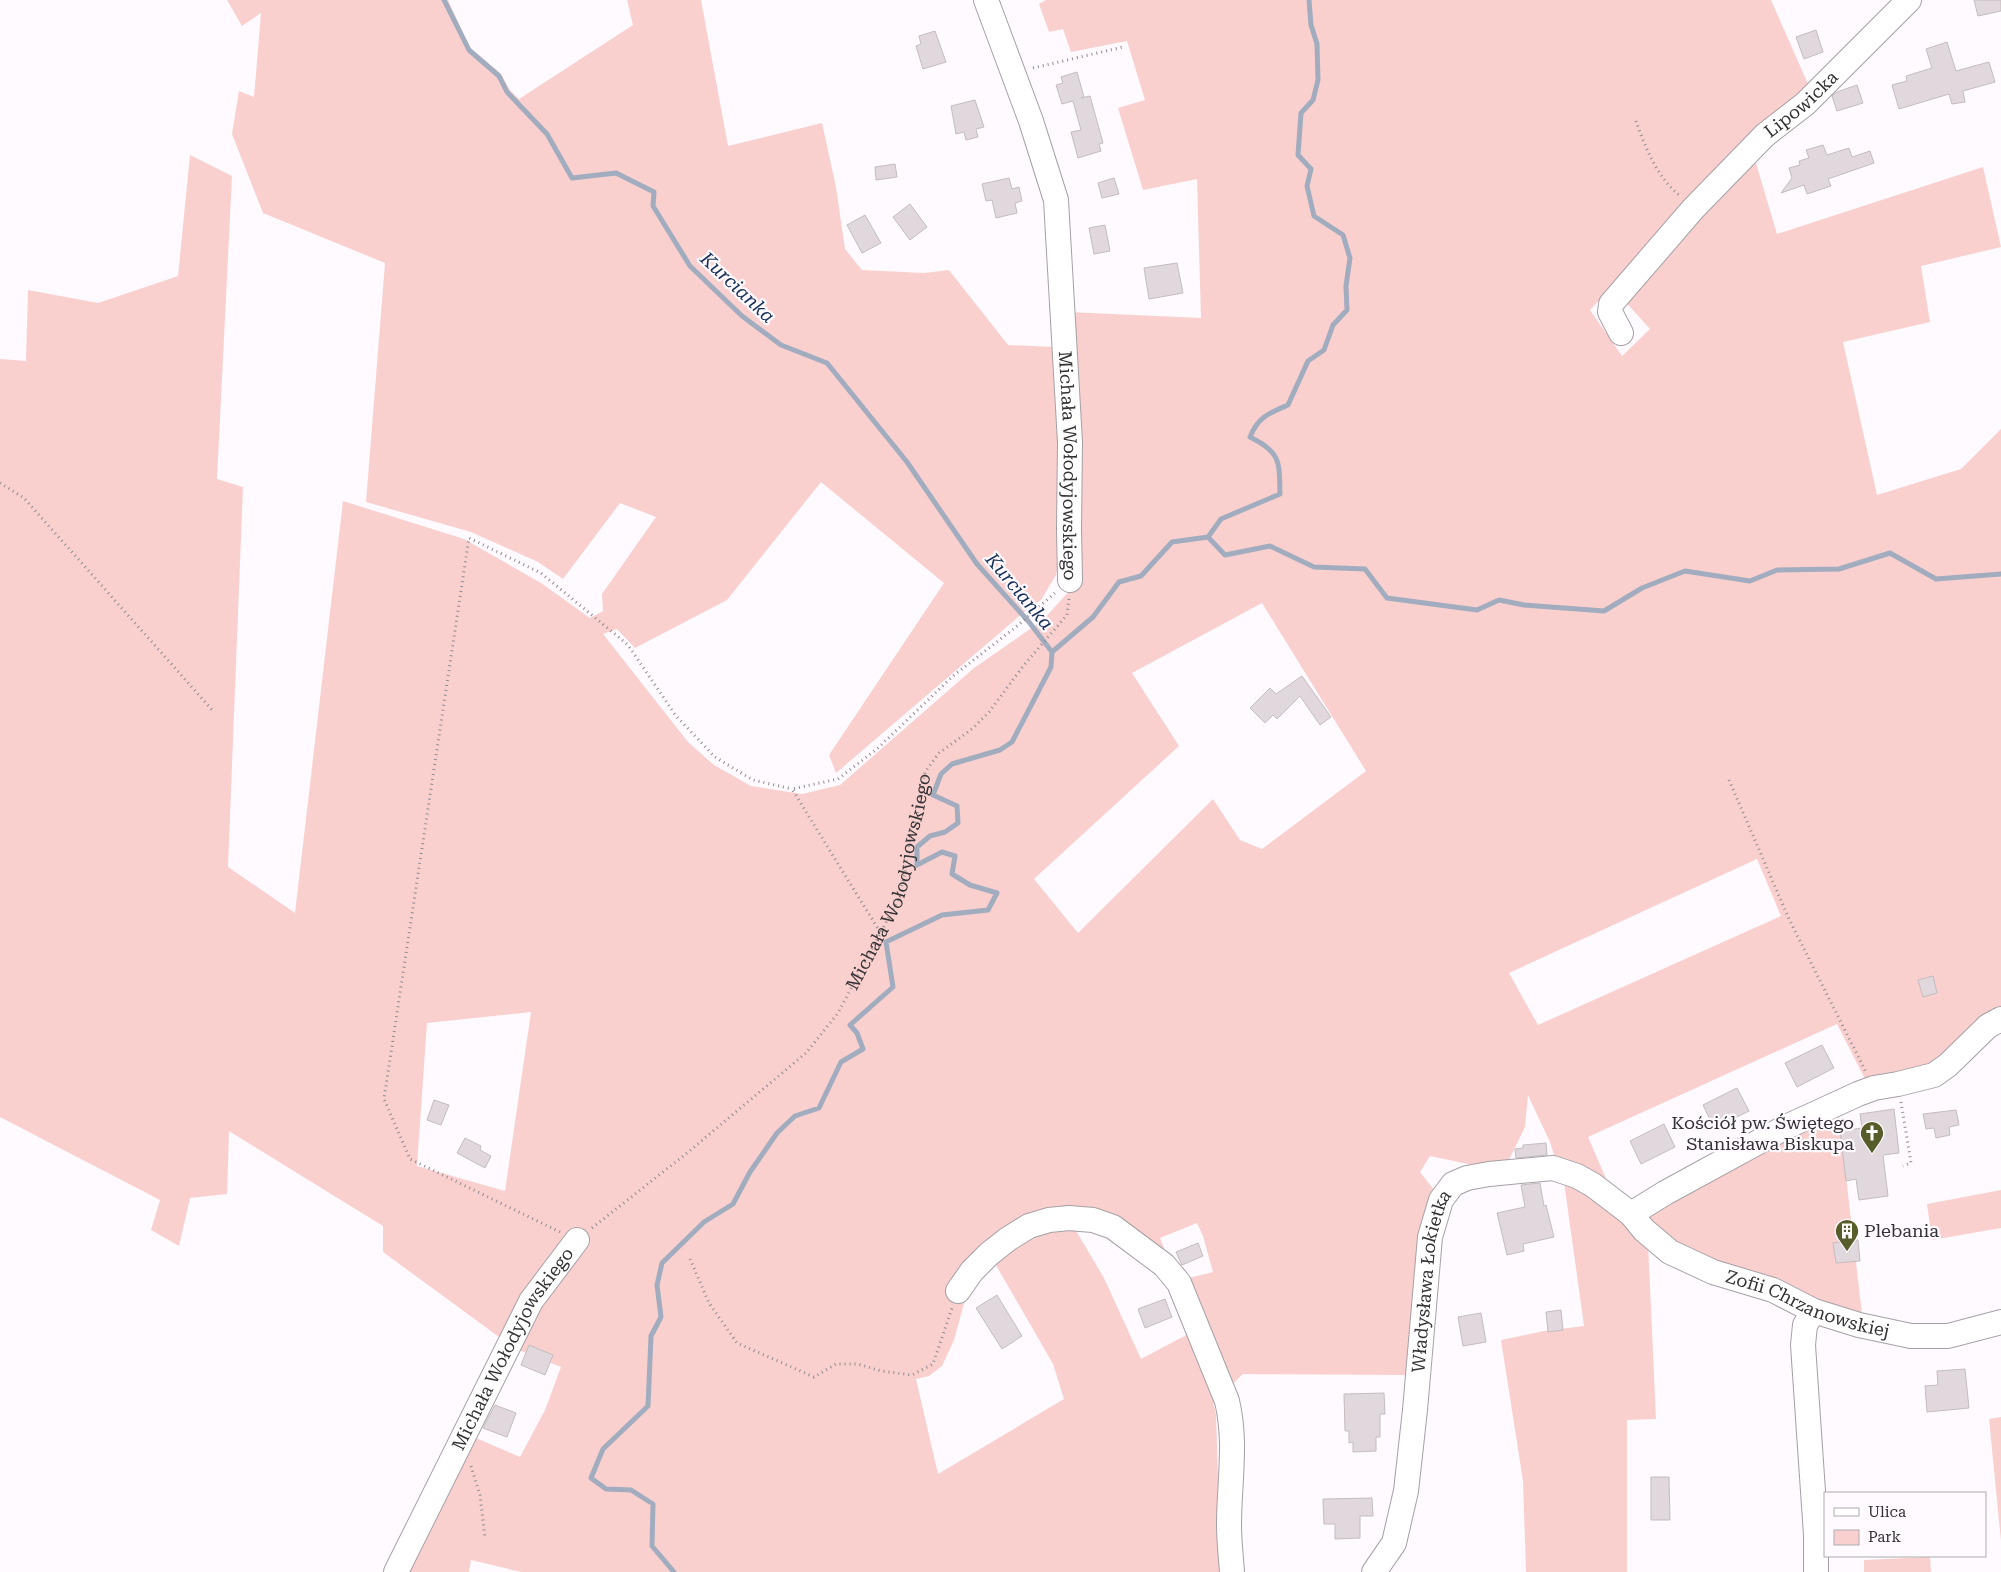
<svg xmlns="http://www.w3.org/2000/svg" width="2001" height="1572" font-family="'Roboto Serif',serif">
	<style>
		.green { fill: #fad0ce; fill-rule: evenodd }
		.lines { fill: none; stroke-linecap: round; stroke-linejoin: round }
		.stream { stroke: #a1acbf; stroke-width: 5 }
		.building { fill: #e0d8dc; stroke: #c4bcbf }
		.minor-casing { stroke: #a5a0a6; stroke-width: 26 }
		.path { stroke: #8f8c90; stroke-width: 3; stroke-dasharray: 1 4; stroke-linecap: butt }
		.minor { stroke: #fff; stroke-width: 24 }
		.labels { text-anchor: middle; stroke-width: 4.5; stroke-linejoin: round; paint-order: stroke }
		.street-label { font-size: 18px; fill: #343235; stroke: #fefaff }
		.poi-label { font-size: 18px; fill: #343235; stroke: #fefaff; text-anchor: end }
		.water-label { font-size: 19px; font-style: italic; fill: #152f57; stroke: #fefaff }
	</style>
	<rect width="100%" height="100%" fill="#fefaff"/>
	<!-- green -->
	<path class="green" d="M227,0H448L470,48L501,74L510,90L519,99L633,25L627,0H701L728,146L822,123L836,187L845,249L862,270L924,273L949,270L1008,345L1055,347L1063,538L1056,575L1041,600L1024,612L836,773L829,755L944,583L821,482L727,600L635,648L617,629L603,634L688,742L714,765L751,786L802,794L840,785L974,668L1043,620L1079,580L1068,312L1201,318L1197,179L1143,190L1118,108L1145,100L1127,41L1071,52L1063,29L1049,32L1039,4L1046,0H1771L1812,93L1679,216L1590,310L1622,356L1650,329L1623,299L1755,160L1777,234L1983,167L2001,247L1921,266L1930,322L1843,342L1877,495L1961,469L2001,429V1009L1941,1065L1867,1083L1837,1024L1588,1137L1608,1183L1557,1165L1550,1142L1528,1095L1525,1127L1505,1168L1492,1169L1430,1156L1420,1172L1435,1191L1411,1375L1243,1374L1213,1403L1216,1414L1221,1572H521L471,1560L469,1572H401L469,1435L520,1457L545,1410L561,1367L514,1348L383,1252V1226L229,1131L227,1194L190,1198L179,1246L151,1230L160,1200L0,1117V359L26,361L28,290L98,303L178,276L190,155L232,176L217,479L243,487L228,867L295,913L343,501L464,539L541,583L590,618L603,611L602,594L656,517L620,503L563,579L538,562L471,532L366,502L385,263L263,213L232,134L239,91L254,97L261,13L242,26ZM1262,603L1366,771L1262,849L1240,840L1213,799L1078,933L1034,879L1179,746L1132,673ZM1757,859L1781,916L1538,1025L1509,973ZM531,1012L505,1191L417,1166L427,1023ZM1197,1223L1203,1236L1213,1272L1185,1279L1171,1266L1160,1238ZM1072,1224L1113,1233L1177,1285L1192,1332L1141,1359L1104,1278ZM993,1260L1053,1364L1064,1399L938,1474L916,1379L929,1376L942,1366L954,1340L968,1289Z
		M1838,1108L1862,1314L1698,1258L1666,1239L1648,1220L1655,1206Z
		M1564,1182L1582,1187L1648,1243L1656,1419L1627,1420V1572H1526L1523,1481L1501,1340L1544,1331L1584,1326Z
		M2001,1190V1228L1932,1240L1927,1204Z
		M2001,1417V1541L1989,1419Z
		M1930,1557L1931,1572H1864V1560Z"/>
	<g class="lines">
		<!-- stream -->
		<path class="stream" d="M444,0L469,50L499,76L507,92L547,134L572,178L616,173L654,192L653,206L690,266L742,316L781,345L827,363L907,462L977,564L1029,622L1052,652L1051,667L1012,742L1000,750L952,764L941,774L933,795L957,806L958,823L945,832L930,836L917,847V865L942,852L955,856L952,874L970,885L997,893L988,910L942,915L886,942L893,987L850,1025L857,1033L863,1049L841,1062L819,1108L795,1116L777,1133L750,1172L733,1204L704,1222L662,1263L657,1285L661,1317L651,1336L648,1406L603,1449L591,1478L606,1489L631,1490L653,1504L652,1546L674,1572
			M1208,537L1225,555L1270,546L1314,567L1365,569L1387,598L1477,610L1499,600L1524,605L1604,611L1642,588L1685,571L1750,581L1777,570L1839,569L1890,553L1936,579L2001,574
			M1052,652L1093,617L1119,582L1141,576L1172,542L1208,537L1221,519L1280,494C1279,462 1282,453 1250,437C1258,417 1269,413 1288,405L1308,361L1324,350L1333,325L1347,310L1346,286L1350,258L1343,235L1314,216L1307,186L1311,169L1298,155L1301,113L1313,100L1318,80L1317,44L1311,25L1309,0"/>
	</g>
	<!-- building -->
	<path class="building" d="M1974,0H2001V11L1978,16Z
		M1816,30L1823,52L1804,59L1796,37Z
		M935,31L946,62L923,69L916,46L921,44L919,36Z
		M1947,42L1956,71L1989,62L1995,82L1963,91L1965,102L1952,104L1949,94L1899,109L1892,85L1907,81L1906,76L1932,68L1926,49Z
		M1077,72L1084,97L1081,98L1090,96L1103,143L1099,144L1101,151L1078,158L1071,132L1081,130L1073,101L1062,104L1056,85L1063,83L1061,77Z
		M1857,85L1863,103L1837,111L1832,96L1837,92Z
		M975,100L984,127L976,129L978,137L966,140L964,132L956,134L951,106Z
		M1823,145L1827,155L1849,148L1852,157L1870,151L1874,163L1828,179L1831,186L1807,194L1804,185L1781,193L1792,178L1789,168L1800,165L1799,161L1809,158L1806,150Z
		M895,164L897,177L876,180L875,167Z
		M1009,178L1012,189L1019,187L1022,201L1015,203L1017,213L996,218L992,200L986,201L982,184Z
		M1114,178L1119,194L1102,198L1098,183Z
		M910,204L927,227L910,240L893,217Z
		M865,215L881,243L862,253L847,225Z
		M1105,225L1110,251L1094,254L1089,228Z
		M1177,263L1183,293L1149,299L1144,268Z
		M1302,676L1331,717L1320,725L1300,696L1277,719L1273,715L1265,723L1250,708L1270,688L1276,694Z
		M1933,976L1937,993L1923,997L1918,980Z
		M1822,1045L1834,1068L1797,1087L1785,1063Z
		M1737,1088L1749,1111L1714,1128L1703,1105Z
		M434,1100L449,1105L441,1125L427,1120Z
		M1894,1109L1899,1153L1883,1155L1888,1196L1859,1200L1856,1179L1846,1181L1840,1131L1862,1128L1860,1114Z
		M1956,1110L1959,1125L1949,1127L1950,1135L1936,1138L1934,1128L1926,1129L1923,1114Z
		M1664,1124L1675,1147L1641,1164L1630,1141Z
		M465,1138L481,1146L480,1150L491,1156L485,1168L457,1153Z
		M1546,1143L1547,1155L1516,1158L1515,1149L1523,1148V1145Z
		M1540,1183L1544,1206L1546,1205L1554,1237L1523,1244L1524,1251L1507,1255L1497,1213L1525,1207L1521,1185Z
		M1858,1240L1860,1261L1836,1263L1833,1243Z
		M1198,1243L1203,1256L1182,1265L1176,1252Z
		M997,1295L1022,1336L1002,1349L976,1308Z
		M1165,1299L1172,1317L1145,1328L1138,1309Z
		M1561,1310L1563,1330L1548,1332L1546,1312Z
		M1481,1313L1486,1342L1463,1346L1458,1317Z
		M529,1345L553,1355L545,1375L521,1365Z
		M1965,1369L1969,1408L1927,1412L1925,1386L1938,1385L1937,1371Z
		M1384,1393L1385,1414H1380V1437H1376V1451L1353,1452V1442L1349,1443V1431H1345L1344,1394Z
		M495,1405L516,1413L507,1437L483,1428Z
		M1651,1477H1669L1670,1520H1651Z
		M1372,1498L1373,1516H1360V1538L1335,1539V1524H1324L1323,1499Z"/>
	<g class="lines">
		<!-- minor casing -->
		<g class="minor-casing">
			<g id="minor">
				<path id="s2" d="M986,0L1031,121L1056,200L1070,442L1069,529L1070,580"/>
				<path id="s3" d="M1621,333L1610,312L1611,304L1693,209L1765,135L1805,104L1909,0"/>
				<path d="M1631,1214L1665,1193L1786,1127L1858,1094L1874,1088L1898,1084L1934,1075L1948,1065L1988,1026L2001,1019"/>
				<path d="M958,1291L972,1271L989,1254L1008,1239L1029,1226L1049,1220L1069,1218L1093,1220L1113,1227L1164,1265L1179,1283L1227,1401C1237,1443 1229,1483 1229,1525C1229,1541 1231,1557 1232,1572"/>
				<path d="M1814,1311L1805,1325L1803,1345L1816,1535V1572"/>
				<path id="s4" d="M396,1572L531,1301L577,1240"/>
				<path id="s5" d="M1374,1572L1394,1543L1406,1491L1415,1410L1430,1237L1441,1200L1453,1184L1467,1178L1489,1174L1553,1168L1577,1176L1593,1185L1631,1214L1644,1230L1670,1252L1713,1272L1773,1290L1814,1311L1859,1325L1911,1336H1948L2001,1322"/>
			</g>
		</g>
		<!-- path -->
		<g class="path">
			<path d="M1033,68L1123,47"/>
			<path d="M1636,121C1645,147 1657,177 1679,195"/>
			<path d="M0,483L24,498L214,712"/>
			<path d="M1729,780L1789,919L1866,1072"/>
			<path d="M880,932L792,789L838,779L877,749L953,676L1016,627L1056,592"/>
			<path d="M1901,1102L1911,1163L1903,1166"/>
			<path id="s1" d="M592,1228L687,1153L806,1053L838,1013L897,902L905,874L909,841L917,815L925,772L939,753L972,729L989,712L1024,665L1067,615L1069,598"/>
			<path d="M560,1232L410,1159L384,1099L469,538L541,573L628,645L676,716L715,757L753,780L792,789"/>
			<path d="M690,1259L709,1303L737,1343L814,1377L836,1364H858L881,1371L912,1375L933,1364L952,1308"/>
			<path d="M471,1466L480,1495L485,1538"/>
		</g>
		<!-- minor -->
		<use href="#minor" class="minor"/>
	</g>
	<!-- icons -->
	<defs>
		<g id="church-pin" transform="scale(1.25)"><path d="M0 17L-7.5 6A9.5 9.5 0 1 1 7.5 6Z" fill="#575c2a" stroke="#fefaff"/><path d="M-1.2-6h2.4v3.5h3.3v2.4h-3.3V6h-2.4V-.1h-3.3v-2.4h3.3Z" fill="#fff"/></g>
		<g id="building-pin" transform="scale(1.25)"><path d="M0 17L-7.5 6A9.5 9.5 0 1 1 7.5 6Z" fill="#575c2a" stroke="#fefaff"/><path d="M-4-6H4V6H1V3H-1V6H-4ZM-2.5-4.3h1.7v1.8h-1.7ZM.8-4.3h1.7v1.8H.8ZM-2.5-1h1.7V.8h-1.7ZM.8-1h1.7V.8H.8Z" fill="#fff"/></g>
	</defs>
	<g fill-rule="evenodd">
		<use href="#church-pin" x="1872" y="1133"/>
		<use href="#building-pin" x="1847" y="1231"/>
	</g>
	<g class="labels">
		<!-- street labels -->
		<g class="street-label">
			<text dy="6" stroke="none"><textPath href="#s3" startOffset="308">Lipowicka</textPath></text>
			<text dy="6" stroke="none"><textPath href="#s2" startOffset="478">Michała Wołodyjowskiego</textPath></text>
			<text dy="6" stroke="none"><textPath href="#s1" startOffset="470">Michała Wołodyjowskiego</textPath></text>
			<text dy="6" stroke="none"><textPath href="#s5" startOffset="300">Władysława Łokietka</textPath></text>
			<text dy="6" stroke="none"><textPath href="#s5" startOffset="798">Zofii Chrzanowskiej</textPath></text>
			<text dy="6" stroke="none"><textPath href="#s4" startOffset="252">Michała Wołodyjowskiego</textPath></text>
		</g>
		<!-- poi labels -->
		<g class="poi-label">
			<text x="1854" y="1129">Kościół pw. Świętego<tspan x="1854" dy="21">Stanisława Biskupa</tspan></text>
			<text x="1864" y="1237" text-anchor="start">Plebania</text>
		</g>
		<!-- water labels -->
		<g class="water-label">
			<text transform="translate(738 287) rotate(43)" y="7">Kurcianka</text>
			<text transform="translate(1020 591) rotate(50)" y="7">Kurcianka</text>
		</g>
	</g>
	<!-- legend -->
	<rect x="1824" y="1492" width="162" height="65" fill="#fefaff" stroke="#adaaae"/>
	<rect x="1834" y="1508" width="25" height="8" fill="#ffffff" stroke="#adaaae"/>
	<text x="1868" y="1517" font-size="15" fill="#343235">Ulica</text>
	<rect x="1834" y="1530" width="25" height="15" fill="#fad0ce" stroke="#adaaae"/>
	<text x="1868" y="1542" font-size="15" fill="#343235">Park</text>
</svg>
